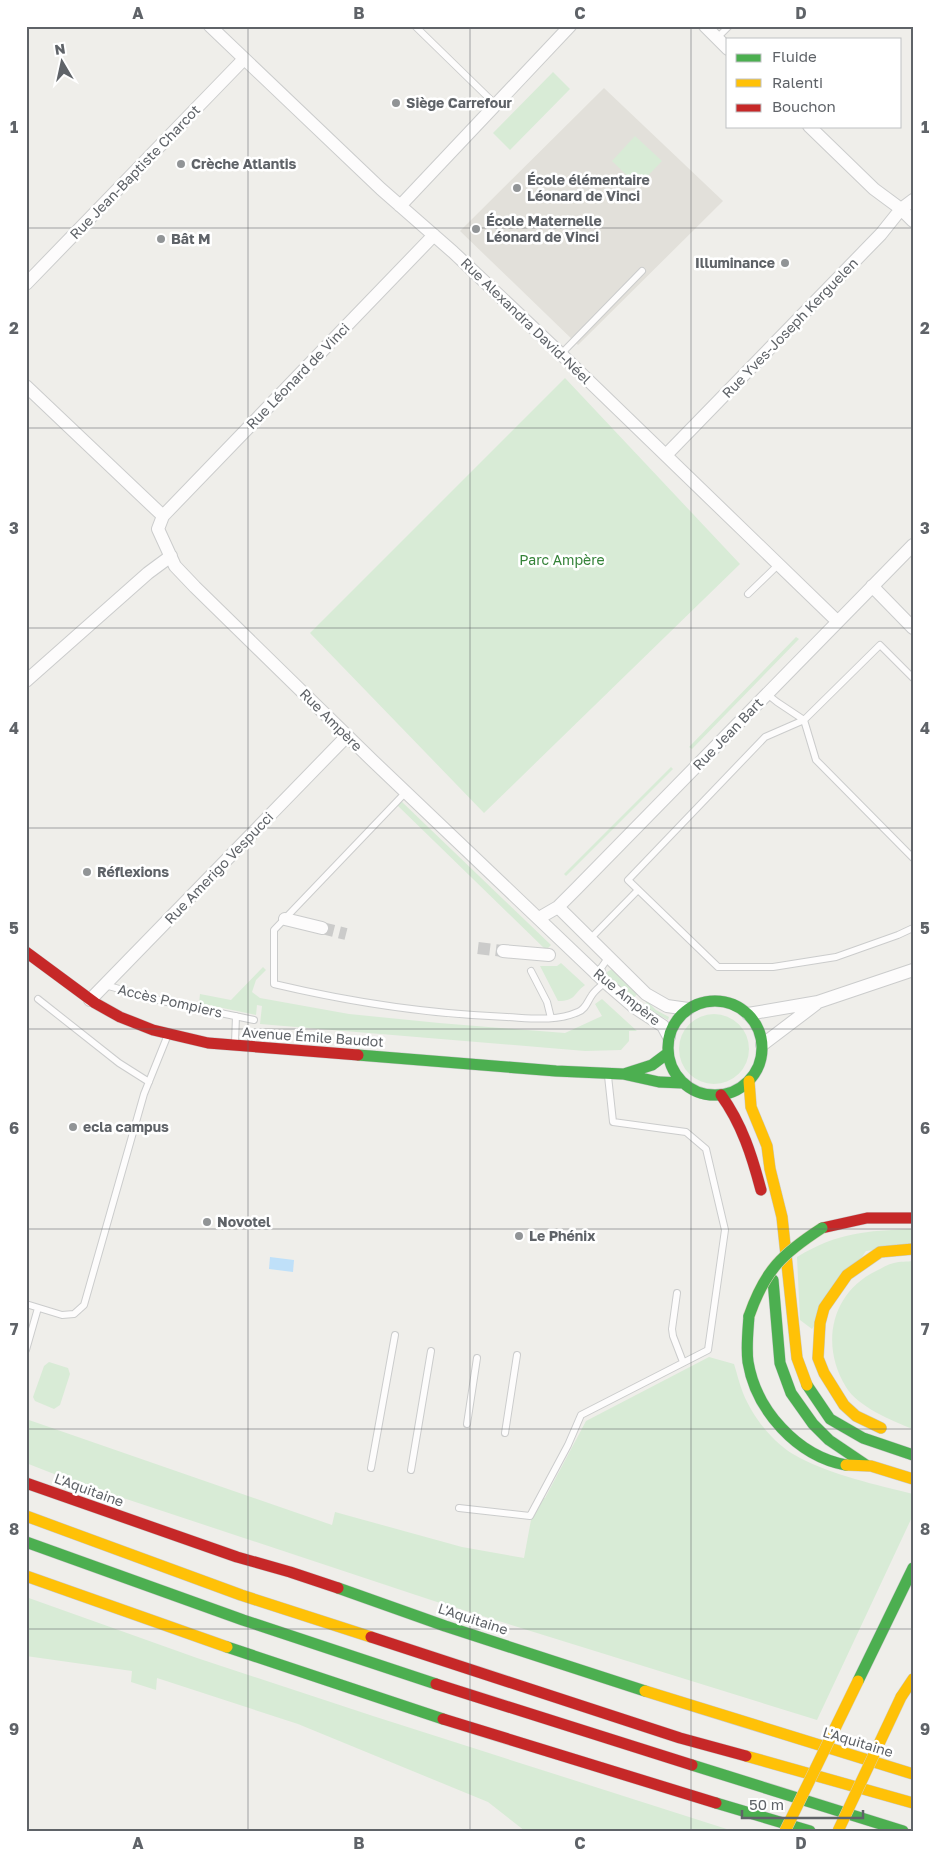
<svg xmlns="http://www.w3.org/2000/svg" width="939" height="1857" font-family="'Golos Text',sans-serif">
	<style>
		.education { fill: #e2e0da }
		.green { fill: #d8ebd6 }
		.water { fill: #bfe0f9 }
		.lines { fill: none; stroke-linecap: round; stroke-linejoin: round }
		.street-tunnel { stroke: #cbcbca; stroke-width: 12; stroke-dasharray: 12 6; stroke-linecap: butt }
		.lane-casing { stroke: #cbcccc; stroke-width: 8 }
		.street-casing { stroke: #cbcccc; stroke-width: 14 }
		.fast-casing { stroke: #cacacb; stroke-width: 12 }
		.slow-casing { stroke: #cacacb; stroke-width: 12 }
		.jam-casing { stroke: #cacacb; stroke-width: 12 }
		.lane { stroke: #fdfcfc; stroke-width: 6 }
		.street { stroke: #fdfcfc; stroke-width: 12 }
		.fast { stroke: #4caf50; stroke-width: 11 }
		.slow { stroke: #ffc107; stroke-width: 11 }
		.jam { stroke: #c62828; stroke-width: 11 }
		.fast-bridge-casing { stroke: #d7ceb8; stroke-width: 12; stroke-linecap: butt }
		.slow-bridge-casing { stroke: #d7ceb8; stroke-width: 12; stroke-linecap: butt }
		.fast-bridge { stroke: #4caf50; stroke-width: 11 }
		.slow-bridge { stroke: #ffc107; stroke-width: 11 }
		.grid { fill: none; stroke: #5f6368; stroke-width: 1; stroke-opacity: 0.55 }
		.poi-dot { fill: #919496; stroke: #fff; stroke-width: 2 }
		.labels { text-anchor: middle; stroke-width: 5; stroke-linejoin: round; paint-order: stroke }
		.poi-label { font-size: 14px; font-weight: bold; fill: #5f6368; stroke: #fff; text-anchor: start }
		.street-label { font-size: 14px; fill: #5f6368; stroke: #fff }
		.park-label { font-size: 14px; fill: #348238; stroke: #fff }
		.neatline { fill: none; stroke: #5f6368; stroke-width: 2 }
		.grid-label { font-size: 16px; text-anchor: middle; font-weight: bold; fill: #5f6368 }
	</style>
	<rect width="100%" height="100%" fill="#efeeea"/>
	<!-- education -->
	<path class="education" d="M604,88L723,201L578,345L460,231Z"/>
	<!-- green -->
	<path class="green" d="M553,72L570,89L510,150L493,133Z
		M635,136L662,161L638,186L612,161Z
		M565,378L740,564L484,813L310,633Z
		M796,637L799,639L692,749L689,747Z
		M671,767L673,769L566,876L564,874Z
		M401,801L551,945L546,950L397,805Z
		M561,963L585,985C573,994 576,1001 558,1001L540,966H557Z
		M263,967L266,970L256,980L252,992L260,998L349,1014L439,1023L565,1033L602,1016L595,1004L602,999L637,1031H629V1041L621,1050L585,1051L260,1024L262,1006L257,1005L256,1015L199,1003L200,994L231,1000Z
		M612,969L638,993L632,1000L606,977L607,972Z
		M647,1001L656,1010L669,1017L668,1020L643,1007Z
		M679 1049a35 35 0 1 1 70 0a35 35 0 1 1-70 0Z
		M913,1229V1245L866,1251L812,1329L800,1320L797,1257C839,1232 865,1231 913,1229Z
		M913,1261V1429C892,1421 857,1406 846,1387C820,1345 831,1293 876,1271C882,1268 888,1264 894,1263C900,1261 907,1262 913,1261Z
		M709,1357L734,1364C737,1373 739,1383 743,1393C753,1418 775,1446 800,1458C832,1475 877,1485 913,1494V1515L817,1720L434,1601L72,1481L26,1463V1419L332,1525L335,1512L462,1547L524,1558L535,1498H545L586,1421Z
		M49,1362L68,1368L70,1374L60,1405L54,1409L35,1401L33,1397L44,1366Z
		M26,1597L197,1658L373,1716L733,1831H525L488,1802L298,1724L157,1678L156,1690L131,1682L132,1671L26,1656Z"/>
	<!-- water -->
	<path class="water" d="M270,1257L294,1260L293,1272L269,1269Z"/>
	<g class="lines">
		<!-- street-tunnel -->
		<path class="street-tunnel" d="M322,928L346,934
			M478,948L503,951"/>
		<!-- lane casing -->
		<g class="lane-casing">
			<path id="lane" d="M415,26L495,104
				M717,38L729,26
				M561,354L642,271
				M748,594L779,564
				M913,678L880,645L804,720L765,737L628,880L718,967H773L836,957L898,935L913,928
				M767,694L777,702L804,720L816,760L913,858
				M406,792L274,930V984C350,1002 428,1014 507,1017C529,1018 556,1022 578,1012C586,1009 587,1002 592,995C595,990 601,986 605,982L601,968L608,958
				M590,939L638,890
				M531,971L547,1002L551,1018
				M105,985L162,1001L254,1020
				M38,999L119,1063L149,1082
				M235,1043L236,1016
				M677,1293L672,1329L673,1336L683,1362
				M26,1304L62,1315L74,1314L84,1305L144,1094L167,1037
				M26,1350L38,1308
				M467,1424L477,1358
				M505,1433L517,1355
				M371,1468L395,1335
				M411,1470L431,1351
				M459,1508L530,1516L568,1445L581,1415L708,1350L725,1230L706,1149L686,1132L613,1122L608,1076"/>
		</g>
		<!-- street casing -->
		<g class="street-casing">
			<path id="street" d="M210,26L381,189L453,252L561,354L837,621
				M705,26L728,49
				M809,126L874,189L901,209L913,221
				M400,206L570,26
				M434,235L163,516L158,529L175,566L195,587L373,761L605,982L634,1007L663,1026L669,1037
				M26,284L244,59
				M26,386L163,516
				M666,455L881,234L901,209L913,200
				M872,586L913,628
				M26,681L148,573L171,556
				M558,907L646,994L667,1006L688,1009
				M539,918L558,907L577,888L913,545
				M285,919L322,928
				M503,951L549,955
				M90,1000L347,736
				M748,1014L818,1002L913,970
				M762,1045L816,1004"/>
		</g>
		<!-- fast casing -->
		<g class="fast-casing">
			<path id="fast" d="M668 1048a47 47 0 1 1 94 0a47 47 0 1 1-94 0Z
				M358,1055L556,1071L623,1074L659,1082L683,1083
				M624,1074L652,1065L668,1053
				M773,1280L780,1363L791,1393L813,1424L829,1440L866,1465
				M749,1316C748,1331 746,1347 748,1362C756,1410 797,1456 846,1465
				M807,1385L830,1419L863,1438L913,1455
				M26,1542L243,1620L436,1684
				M338,1588L445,1626L645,1691
				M227,1647L443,1719
				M858,1681L913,1568
				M692,1765L903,1831
				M716,1803L810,1831"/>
		</g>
		<!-- slow casing -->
		<g class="slow-casing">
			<path id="slow" d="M749,1081L751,1107L767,1146L770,1169L782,1217L797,1358L807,1385
				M881,1428L856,1416L844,1405L824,1373L818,1358L820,1323L824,1308L847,1275L880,1252L913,1249
				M846,1465L871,1466L913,1479
				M26,1516L241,1595L371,1637
				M26,1576L227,1647
				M645,1691L913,1774
				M901,1697L913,1679
				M746,1756L913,1803"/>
		</g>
		<!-- jam casing -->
		<g class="jam-casing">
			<path id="jam" d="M26,952L95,1003L120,1017L153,1030L208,1043L358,1055
				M721,1095C742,1124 752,1156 761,1190
				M822,1228L867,1218H913
				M26,1483L237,1557L290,1572L338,1588
				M371,1637L680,1738L746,1756
				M436,1684L692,1765
				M443,1719L716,1803"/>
		</g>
		<!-- lane -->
		<use href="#lane" class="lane"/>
		<!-- street -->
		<use href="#street" class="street"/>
		<!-- fast -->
		<use href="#fast" class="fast"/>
		<!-- slow -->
		<use href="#slow" class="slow"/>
		<!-- jam -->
		<use href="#jam" class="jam"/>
		<!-- fast-bridge casing -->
		<g class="fast-bridge-casing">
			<path id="fast-bridge" d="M749,1316C765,1270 782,1254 822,1228"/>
		</g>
		<!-- slow-bridge casing -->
		<g class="slow-bridge-casing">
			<path id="slow-bridge" d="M785,1831L858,1681
				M838,1831L901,1697"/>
		</g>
		<!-- fast-bridge -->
		<use href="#fast-bridge" class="fast-bridge"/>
		<!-- slow-bridge -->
		<use href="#slow-bridge" class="slow-bridge"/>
	</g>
	<!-- grid -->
	<path class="grid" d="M248,26V1831M470,26V1831M691,26V1831M26,228H913M26,428H913M26,628H913M26,828H913M26,1029H913M26,1229H913M26,1429H913M26,1629H913"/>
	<!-- markers -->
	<g class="poi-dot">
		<circle cx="396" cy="103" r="5"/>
		<circle cx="181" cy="164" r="5"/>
		<circle cx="517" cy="188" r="5"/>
		<circle cx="476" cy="229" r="5"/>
		<circle cx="161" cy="239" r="5"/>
		<circle cx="785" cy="263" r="5"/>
		<circle cx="87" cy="872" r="5"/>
		<circle cx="73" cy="1127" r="5"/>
		<circle cx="207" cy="1222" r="5"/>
		<circle cx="519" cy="1236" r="5"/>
	</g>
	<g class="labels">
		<!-- poi labels -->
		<g class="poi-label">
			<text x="406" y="108">Siège Carrefour</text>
			<text x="191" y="169">Crèche Atlantis</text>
			<text x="527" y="185">École élémentaire<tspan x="527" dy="16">Léonard de Vinci</tspan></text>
			<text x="486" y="226">École Maternelle<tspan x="486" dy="16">Léonard de Vinci</tspan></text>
			<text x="171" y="244">Bât M</text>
			<text x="775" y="268" text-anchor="end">Illuminance</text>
			<text x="97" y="877">Réflexions</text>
			<text x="83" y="1132">ecla campus</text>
			<text x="217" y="1227">Novotel</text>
			<text x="529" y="1241">Le Phénix</text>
		</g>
		<!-- street labels -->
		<g class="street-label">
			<text transform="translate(135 172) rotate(-46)" y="5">Rue Jean-Baptiste Charcot</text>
			<text transform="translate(526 321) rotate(44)" y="5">Rue Alexandra David-Néel</text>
			<text transform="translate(790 328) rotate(-46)" y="5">Rue Yves-Joseph Kerguelen</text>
			<text transform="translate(298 376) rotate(-46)" y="5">Rue Léonard de Vinci</text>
			<text transform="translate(331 720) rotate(45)" y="5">Rue Ampère</text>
			<text transform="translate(728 734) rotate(-46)" y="5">Rue Jean Bart</text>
			<text transform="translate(219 868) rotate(-46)" y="5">Rue Amerigo Vespucci</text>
			<text transform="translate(627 997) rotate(39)" y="5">Rue Ampère</text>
			<text transform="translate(170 1001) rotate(13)" y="5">Accès Pompiers</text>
			<text transform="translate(313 1037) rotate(4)" y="5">Avenue Émile Baudot</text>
			<text transform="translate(89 1490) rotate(20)" y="5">L'Aquitaine</text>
			<text transform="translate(473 1619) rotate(18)" y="5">L'Aquitaine</text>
			<text transform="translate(858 1742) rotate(17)" y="5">L'Aquitaine</text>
		</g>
		<!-- park labels -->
		<g class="park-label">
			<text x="562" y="565">Parc Ampère</text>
		</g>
	</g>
	<!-- border -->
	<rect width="939" height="1857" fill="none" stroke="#ffffff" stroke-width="55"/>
	<!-- legend -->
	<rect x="726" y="38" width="175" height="90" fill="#ffffff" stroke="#bfc1c3"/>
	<rect x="736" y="54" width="25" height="8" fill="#4caf50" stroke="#bfc1c3"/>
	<text x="772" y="62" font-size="15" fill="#5f6368">Fluide</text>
	<rect x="736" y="79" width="25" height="8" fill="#ffc107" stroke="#bfc1c3"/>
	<text x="772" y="88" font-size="15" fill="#5f6368">Ralenti</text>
	<rect x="736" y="104" width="25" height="8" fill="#c62828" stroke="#bfc1c3"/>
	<text x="772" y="112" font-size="15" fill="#5f6368">Bouchon</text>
	<!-- north arrow -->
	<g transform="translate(62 62) rotate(351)" stroke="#ffffff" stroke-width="4" paint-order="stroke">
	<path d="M0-4L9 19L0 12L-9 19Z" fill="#5f6368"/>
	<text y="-8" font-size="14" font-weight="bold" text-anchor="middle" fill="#5f6368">N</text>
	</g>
	<!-- scale -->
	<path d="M742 1810v8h121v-8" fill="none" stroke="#5f6368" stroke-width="2.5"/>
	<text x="749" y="1810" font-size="15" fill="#5f6368" stroke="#ffffff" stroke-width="4" paint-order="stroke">50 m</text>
	<rect x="28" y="28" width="884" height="1802" class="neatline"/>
	<g class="grid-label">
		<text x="138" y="19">A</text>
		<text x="359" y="19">B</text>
		<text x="580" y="19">C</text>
		<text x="801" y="19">D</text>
		<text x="14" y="133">1</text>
		<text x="925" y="133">1</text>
		<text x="14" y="334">2</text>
		<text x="925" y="334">2</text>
		<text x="14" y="534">3</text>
		<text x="925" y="534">3</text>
		<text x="14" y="734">4</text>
		<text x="925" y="734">4</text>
		<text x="14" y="934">5</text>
		<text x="925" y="934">5</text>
		<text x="14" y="1134">6</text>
		<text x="925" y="1134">6</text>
		<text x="14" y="1335">7</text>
		<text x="925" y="1335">7</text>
		<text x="14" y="1535">8</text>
		<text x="925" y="1535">8</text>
		<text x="14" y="1735">9</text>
		<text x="925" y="1735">9</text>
		<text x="138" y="1849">A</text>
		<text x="359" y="1849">B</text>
		<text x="580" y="1849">C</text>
		<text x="801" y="1849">D</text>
	</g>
</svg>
